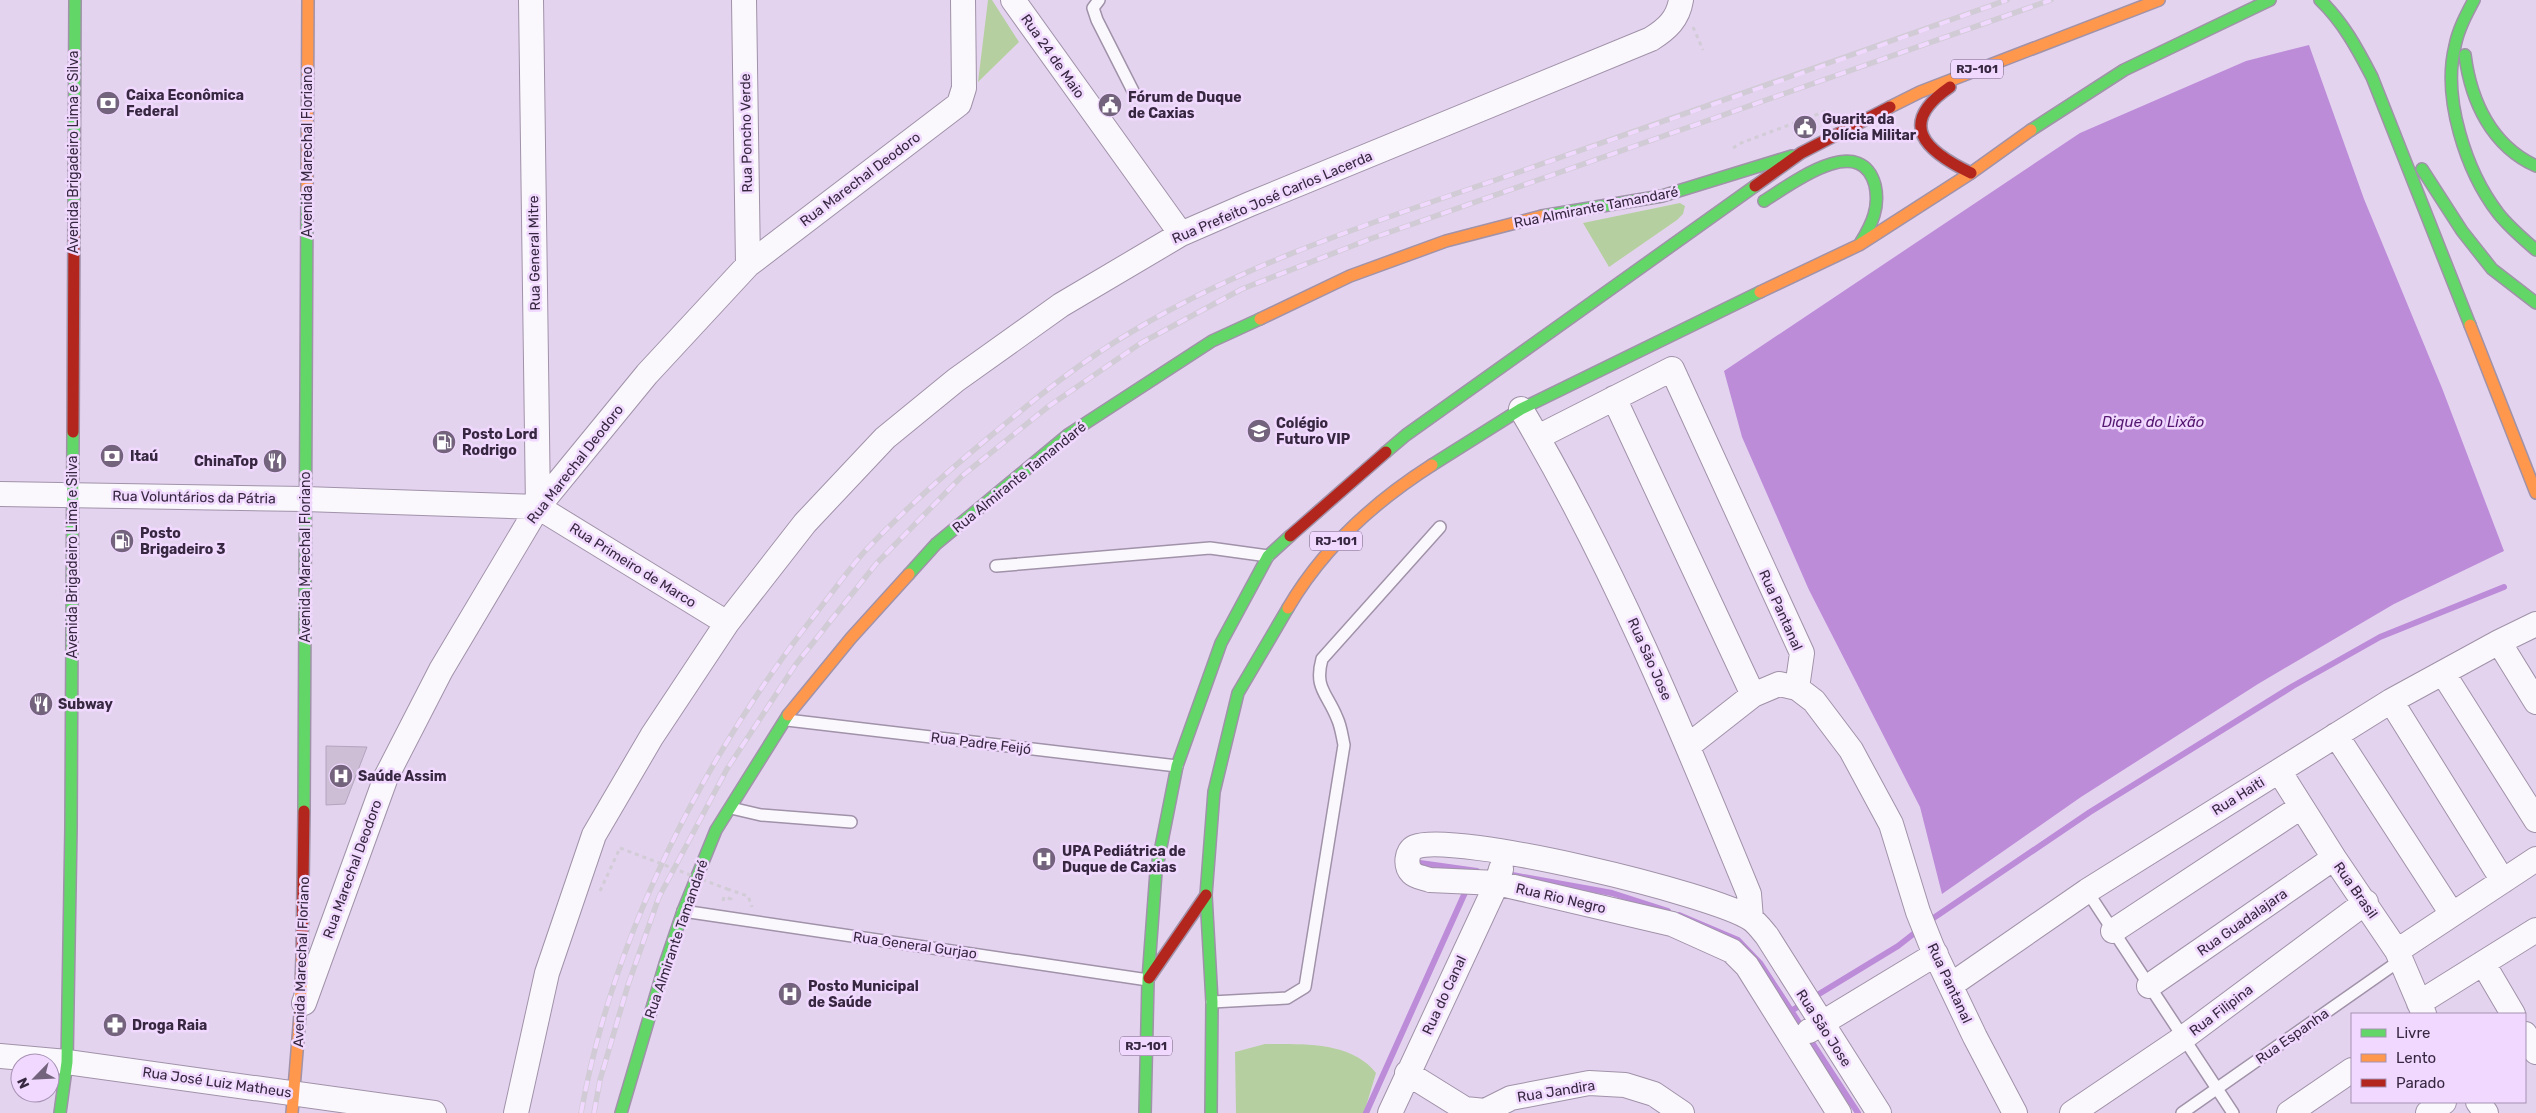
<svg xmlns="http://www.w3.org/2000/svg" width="2536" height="1113" font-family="Rubik,sans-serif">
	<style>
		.green { fill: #b6cfa0 }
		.water { fill: #bc8cd8 }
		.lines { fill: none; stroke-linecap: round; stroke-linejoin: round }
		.stream { stroke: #bc8cd8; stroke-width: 6 }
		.building { fill: #cdbed6; stroke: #b4a5be }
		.lane-casing { stroke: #a092a9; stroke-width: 14 }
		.street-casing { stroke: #a092a9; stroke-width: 26 }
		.fast-casing { stroke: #a092a9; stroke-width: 14 }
		.slow-casing { stroke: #a092a9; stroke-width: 14 }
		.jam-casing { stroke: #a092a9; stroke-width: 14 }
		.path { stroke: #d1ccd5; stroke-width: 3; stroke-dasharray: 4 4; stroke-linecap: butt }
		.lane { stroke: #fbf8fd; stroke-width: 11 }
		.street { stroke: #fbf8fd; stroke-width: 24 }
		.fast { stroke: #63d668; stroke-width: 11 }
		.slow { stroke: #ff974d; stroke-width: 11 }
		.jam { stroke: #b3261e; stroke-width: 11 }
		.rail-casing { stroke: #d0cbd4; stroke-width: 5.5 }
		.rail { stroke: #f0d8ff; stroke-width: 4; stroke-dasharray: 11; stroke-linecap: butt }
		.path-bridge { stroke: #d1ccd5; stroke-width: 3; stroke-dasharray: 4 4; stroke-linecap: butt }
		.labels { text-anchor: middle; stroke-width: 5; stroke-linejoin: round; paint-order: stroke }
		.shield { fill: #f0d8ff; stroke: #6e5c79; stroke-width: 1 }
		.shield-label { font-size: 12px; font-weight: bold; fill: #372740 }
		.street-label { font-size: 14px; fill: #372740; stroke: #f0d8ff }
		.poi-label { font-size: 14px; font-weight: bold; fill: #372740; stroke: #f0d8ff; text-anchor: start }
		.water-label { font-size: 15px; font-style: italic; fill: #54176f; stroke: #f0d8ff }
	</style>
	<rect width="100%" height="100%" fill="#e4d3ef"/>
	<!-- green -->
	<path class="green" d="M988,0H992L1019,42L978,82Z
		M1680,203L1685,206L1683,214L1677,220L1609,267L1583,223Z
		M1265,1044C1301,1044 1352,1041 1376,1073L1364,1113H1236L1235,1052Z"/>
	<!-- water -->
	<path class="water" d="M2309,45L2364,199L2442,388L2504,551L2394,604L2258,684L2081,797L1942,894L1920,807L1809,590L1742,437L1724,371L2080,133L2246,61Z"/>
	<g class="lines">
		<!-- stream -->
		<path class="stream" d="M1413,862L1477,871
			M1507,874L1612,893L1668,911
			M1679,915L1738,940L1760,963L1858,1113
			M1791,1011L1898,946L1935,917L2090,812L2293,686L2380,637L2504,587
			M1366,1113L1468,886"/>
	</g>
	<!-- building -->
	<path class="building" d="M326,746L367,747L345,804L326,805Z"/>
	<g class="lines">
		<!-- lane casing -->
		<g class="lane-casing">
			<path id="lane" d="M1099,0L1093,8L1097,20L1134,93
				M996,566L1210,548L1268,556
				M787,720L1177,766
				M731,808L761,815L851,822
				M2087,891L2233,1113
				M683,911L1148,980
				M1212,1002L1287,998L1305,987L1344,745C1342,736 1341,726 1337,718C1327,693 1314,688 1322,659L1440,527
				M2182,1113L2402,959"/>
		</g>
		<!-- street casing -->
		<g class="street-casing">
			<path id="street" d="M531,0L538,507
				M744,0L748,265
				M1013,0L1181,234
				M1614,398L1753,695
				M1521,409C1613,564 1681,728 1749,894L1751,919
				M1538,437L1672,369L1802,653L1797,688
				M0,494L305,499L538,507L727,623
				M2499,642L2536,702
				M2443,673L2536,820
				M2391,701L2503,881
				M2336,735L2452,914
				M1688,746L1753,695L1779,684L1797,688L1814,701L1851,750L1891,824L1918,912L1932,947L1975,1037L2015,1113
				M2279,771L2334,858L2397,951L2424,1014
				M2113,931L2301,807
				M2397,951L2536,859
				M2483,963L2513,1014
				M1951,985L2087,891L2391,701L2499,642L2536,624
				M2149,986L2334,858
				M304,1003L386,777L441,670L538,507L647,374L748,265L959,104L964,88L963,0
				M2419,1003L2536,930
				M1809,1031L1936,954
				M2525,1034L2536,1052
				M0,1056L67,1062L434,1113
				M1407,1073L1465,1109L1485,1111L1511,1098L1589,1083L1625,1085L1654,1094L1682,1113
				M2478,1102L2486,1113
				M516,1113L547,973L594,835L652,736L727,623L805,523L885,438L956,380L1061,305L1181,234L1250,204L1651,39C1667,29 1678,19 1681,0
				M1390,1113L1497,883L1501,869
				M1839,1113L1747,966L1732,951L1672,924L1497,883L1430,880C1424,878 1416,877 1412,873C1405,866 1406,851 1415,847C1453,831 1715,894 1751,919C1757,923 1762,930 1767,936L1879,1113
				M2072,1113L2183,1038L2366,902
				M2289,1113L2352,1070
				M2428,1113L2444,1102"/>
		</g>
		<!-- fast casing -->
		<g class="fast-casing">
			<path id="fast" d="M2320,0C2343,22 2357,48 2372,77L2470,325
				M2474,0C2466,15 2458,30 2455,46C2442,98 2466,171 2498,213C2509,227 2522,238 2536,250
				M2465,55C2471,102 2492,146 2536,166
				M2031,130L2124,70L2270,0
				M2422,169L2462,231L2492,269L2536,303
				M1764,201C1791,184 1860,131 1875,185C1880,207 1872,224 1861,242
				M1542,216L1662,196L1792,156
				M74,217L75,0
				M1386,452L1406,435L1755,186
				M1432,465L1521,409L1760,292
				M909,574L936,544L1069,434L1212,341L1260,319
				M304,811L307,194
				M60,1113L67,1062L71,828L73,432
				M621,1113L665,964L683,911L716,830L788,715
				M1145,1113L1148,980L1156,872L1177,766L1221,643L1268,556L1290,536
				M1211,1113L1212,1002L1206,895L1214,792L1238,693L1288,608"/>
		</g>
		<!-- slow casing -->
		<g class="slow-casing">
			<path id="slow" d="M1890,107L1920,92L2159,0
				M307,194L308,0
				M1760,292L1859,245L1971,173L2031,130
				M1260,319L1350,276L1446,241L1542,216
				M2470,325L2536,493
				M1288,608C1323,548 1374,502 1432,465
				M788,715L851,638L909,574
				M292,1113L300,1014L302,957"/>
		</g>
		<!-- jam casing -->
		<g class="jam-casing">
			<path id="jam" d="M1950,87C1896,124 1925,151 1971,173
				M1755,186L1801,153L1890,107
				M73,432L74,217
				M1290,536L1386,452
				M302,957L304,811
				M1149,978L1206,895"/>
		</g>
		<!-- path -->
		<path class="path" d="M1693,27L1703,50
			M1733,148L1741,143L1829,110
			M727,889L748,896L752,907
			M600,891L620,848
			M723,901L724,897L731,899L730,902"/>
		<!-- lane -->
		<use href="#lane" class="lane"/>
		<!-- street -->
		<use href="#street" class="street"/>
		<!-- fast -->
		<use href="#fast" class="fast"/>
		<!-- slow -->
		<use href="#slow" class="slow"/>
		<!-- jam -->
		<use href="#jam" class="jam"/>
		<!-- rail casing -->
		<g class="rail-casing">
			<path id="rail" d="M581,1113C614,932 704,756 817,612C833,592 848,570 865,551C905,509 949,470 993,434C1037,397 1083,360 1133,331C1251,260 1386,218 1516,173C1680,116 1844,59 2007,0
				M594,1113L600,1080L628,985L659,897L727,769L796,664L876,564L962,476L1049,406L1141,343L1242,289L1370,239L2051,0"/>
		</g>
		<!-- rail -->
		<use href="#rail" class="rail"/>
		<!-- path-bridge -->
		<path class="path-bridge" d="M620,848L727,889"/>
	</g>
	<!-- icons -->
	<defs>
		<g id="bank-disc" transform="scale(1.25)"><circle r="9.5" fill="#74637d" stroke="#f0d8ff"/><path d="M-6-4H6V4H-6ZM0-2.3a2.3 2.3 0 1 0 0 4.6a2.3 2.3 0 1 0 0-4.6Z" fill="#fff"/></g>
		<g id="civic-disc" transform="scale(1.25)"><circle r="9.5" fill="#74637d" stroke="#f0d8ff"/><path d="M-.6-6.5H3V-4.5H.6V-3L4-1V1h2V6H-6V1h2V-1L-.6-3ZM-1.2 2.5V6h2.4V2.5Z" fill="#fff"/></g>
		<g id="school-disc" transform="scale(1.25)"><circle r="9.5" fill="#74637d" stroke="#f0d8ff"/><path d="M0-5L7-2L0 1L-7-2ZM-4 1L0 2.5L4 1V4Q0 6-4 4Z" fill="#fff"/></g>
		<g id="fuel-disc" transform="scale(1.25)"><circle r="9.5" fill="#74637d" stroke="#f0d8ff"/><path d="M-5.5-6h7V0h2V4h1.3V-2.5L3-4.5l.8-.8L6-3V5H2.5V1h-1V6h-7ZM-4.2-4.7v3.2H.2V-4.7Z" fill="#fff"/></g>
		<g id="restaurant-disc" transform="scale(1.25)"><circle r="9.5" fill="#74637d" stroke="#f0d8ff"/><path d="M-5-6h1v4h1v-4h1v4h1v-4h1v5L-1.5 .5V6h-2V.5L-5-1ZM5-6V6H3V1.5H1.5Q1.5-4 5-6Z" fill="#fff"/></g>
		<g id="hospital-disc" transform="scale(1.25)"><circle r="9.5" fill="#74637d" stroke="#f0d8ff"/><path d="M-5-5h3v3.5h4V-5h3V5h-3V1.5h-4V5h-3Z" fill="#fff"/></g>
		<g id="pharmacy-disc" transform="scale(1.25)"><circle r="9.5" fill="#74637d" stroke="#f0d8ff"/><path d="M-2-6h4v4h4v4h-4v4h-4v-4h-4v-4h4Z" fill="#fff"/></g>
	</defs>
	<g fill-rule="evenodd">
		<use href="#bank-disc" x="108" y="103"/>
		<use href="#civic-disc" x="1110" y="105"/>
		<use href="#civic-disc" x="1805" y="127"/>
		<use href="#school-disc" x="1259" y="431"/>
		<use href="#fuel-disc" x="444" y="442"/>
		<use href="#bank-disc" x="112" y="456"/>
		<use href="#restaurant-disc" x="275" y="461"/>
		<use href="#fuel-disc" x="122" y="541"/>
		<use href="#restaurant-disc" x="41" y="704"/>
		<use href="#hospital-disc" x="341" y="776"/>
		<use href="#hospital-disc" x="1044" y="859"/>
		<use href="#hospital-disc" x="790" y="994"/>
		<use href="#pharmacy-disc" x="115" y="1025"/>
	</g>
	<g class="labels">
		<!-- shield labels -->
		<g class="shield">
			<rect x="1951" y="59.5" width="52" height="19" rx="4"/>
			<rect x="1310" y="531.5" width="52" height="19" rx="4"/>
			<rect x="1120" y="1036.5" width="52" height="19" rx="4"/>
		</g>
		<g class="shield-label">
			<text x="1977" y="73">RJ-101</text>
			<text x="1336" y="545">RJ-101</text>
			<text x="1146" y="1050">RJ-101</text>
		</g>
		<!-- street labels -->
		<g class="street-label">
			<text transform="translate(1053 56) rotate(55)" y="5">Rua 24 de Maio</text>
			<text transform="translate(746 133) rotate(-91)" y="5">Rua Poncho Verde</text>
			<text transform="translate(73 152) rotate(-90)" y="5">Avenida Brigadeiro Lima e Silva</text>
			<text transform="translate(307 152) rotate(-90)" y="5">Avenida Marechal Floriano</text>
			<text transform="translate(860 179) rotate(-37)" y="5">Rua Marechal Deodoro</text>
			<text transform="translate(1272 197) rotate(-23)" y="5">Rua Prefeito José Carlos Lacerda</text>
			<text transform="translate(1596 207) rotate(-11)" y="5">Rua Almirante Tamandaré</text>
			<text transform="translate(534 253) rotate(-91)" y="5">Rua General Mitre</text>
			<text transform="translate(575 464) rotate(-52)" y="5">Rua Marechal Deodoro</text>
			<text transform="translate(1019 477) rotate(-39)" y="5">Rua Almirante Tamandaré</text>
			<text transform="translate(194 497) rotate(1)" y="5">Rua Voluntários da Pátria</text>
			<text transform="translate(72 557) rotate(-90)" y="5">Avenida Brigadeiro Lima e Silva</text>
			<text transform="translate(305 557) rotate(-90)" y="5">Avenida Marechal Floriano</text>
			<text transform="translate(633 565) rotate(32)" y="5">Rua Primeiro de Marco</text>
			<text transform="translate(1781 610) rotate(66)" y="5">Rua Pantanal</text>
			<text transform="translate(1650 659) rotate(66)" y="5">Rua Sāo Jose</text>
			<text transform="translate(981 743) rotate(7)" y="5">Rua Padre Feijó</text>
			<text transform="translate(2238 796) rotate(-32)" y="5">Rua Haiti</text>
			<text transform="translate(352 869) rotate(-70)" y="5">Rua Marechal Deodoro</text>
			<text transform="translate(2356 890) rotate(55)" y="5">Rua Brasil</text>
			<text transform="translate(1561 898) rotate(13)" y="5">Rua Rio Negro</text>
			<text transform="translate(2242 922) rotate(-35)" y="5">Rua Guadalajara</text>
			<text transform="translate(676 939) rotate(-71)" y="5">Rua Almirante Tamandaré</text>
			<text transform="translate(915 945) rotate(8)" y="5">Rua General Gurjao</text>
			<text transform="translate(301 962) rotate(-88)" y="5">Avenida Marechal Floriano</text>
			<text transform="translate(1950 983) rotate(65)" y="5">Rua Pantanal</text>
			<text transform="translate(1444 995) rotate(-65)" y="5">Rua do Canal</text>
			<text transform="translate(2221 1010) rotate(-37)" y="5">Rua Filipina</text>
			<text transform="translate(1824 1028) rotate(57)" y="5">Rua Sāo Jose</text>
			<text transform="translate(2292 1036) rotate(-35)" y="5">Rua Espanha</text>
			<text transform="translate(217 1082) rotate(8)" y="5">Rua José Luiz Matheus</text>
			<text transform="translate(1556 1091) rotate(-9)" y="5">Rua Jandira</text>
		</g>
		<!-- poi labels -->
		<g class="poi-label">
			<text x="126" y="100">Caixa Econômica<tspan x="126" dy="16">Federal</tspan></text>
			<text x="1128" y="102">Fórum de Duque<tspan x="1128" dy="16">de Caxias</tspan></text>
			<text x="1822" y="124">Guarita da<tspan x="1822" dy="16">Polícia Militar</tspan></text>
			<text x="1276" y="428">Colégio<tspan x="1276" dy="16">Futuro VIP</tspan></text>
			<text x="462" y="439">Posto Lord<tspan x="462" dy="16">Rodrigo</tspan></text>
			<text x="130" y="461">Itaú</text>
			<text x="258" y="466" text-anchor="end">ChinaTop</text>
			<text x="140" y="538">Posto<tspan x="140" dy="16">Brigadeiro 3</tspan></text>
			<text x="58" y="709">Subway</text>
			<text x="358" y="781">Saúde Assim</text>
			<text x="1062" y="856">UPA Pediátrica de<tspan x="1062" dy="16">Duque de Caxias</tspan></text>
			<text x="808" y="991">Posto Municipal<tspan x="808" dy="16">de Saúde</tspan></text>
			<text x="132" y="1030">Droga Raia</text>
		</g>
		<!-- water labels -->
		<g class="water-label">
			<text x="2153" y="427">Dique do Lixão</text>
		</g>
	</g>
	<!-- legend -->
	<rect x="2351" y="1013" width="175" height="90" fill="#f0d8ff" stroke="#a691b3"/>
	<rect x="2361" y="1029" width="25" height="8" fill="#63d668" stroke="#a691b3"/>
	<text x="2396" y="1038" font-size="15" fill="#372740">Livre</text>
	<rect x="2361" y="1054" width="25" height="8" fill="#ff974d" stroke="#a691b3"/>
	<text x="2396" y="1063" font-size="15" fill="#372740">Lento</text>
	<rect x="2361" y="1079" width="25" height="8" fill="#b3261e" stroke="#a691b3"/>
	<text x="2396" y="1088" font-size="15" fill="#372740">Parado</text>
	<!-- north arrow -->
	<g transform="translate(35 1078) rotate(246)"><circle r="24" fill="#f0d8ff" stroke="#a691b3"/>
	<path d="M0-4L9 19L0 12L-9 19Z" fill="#74637d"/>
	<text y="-8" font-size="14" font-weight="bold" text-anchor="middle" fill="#372740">N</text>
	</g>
</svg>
